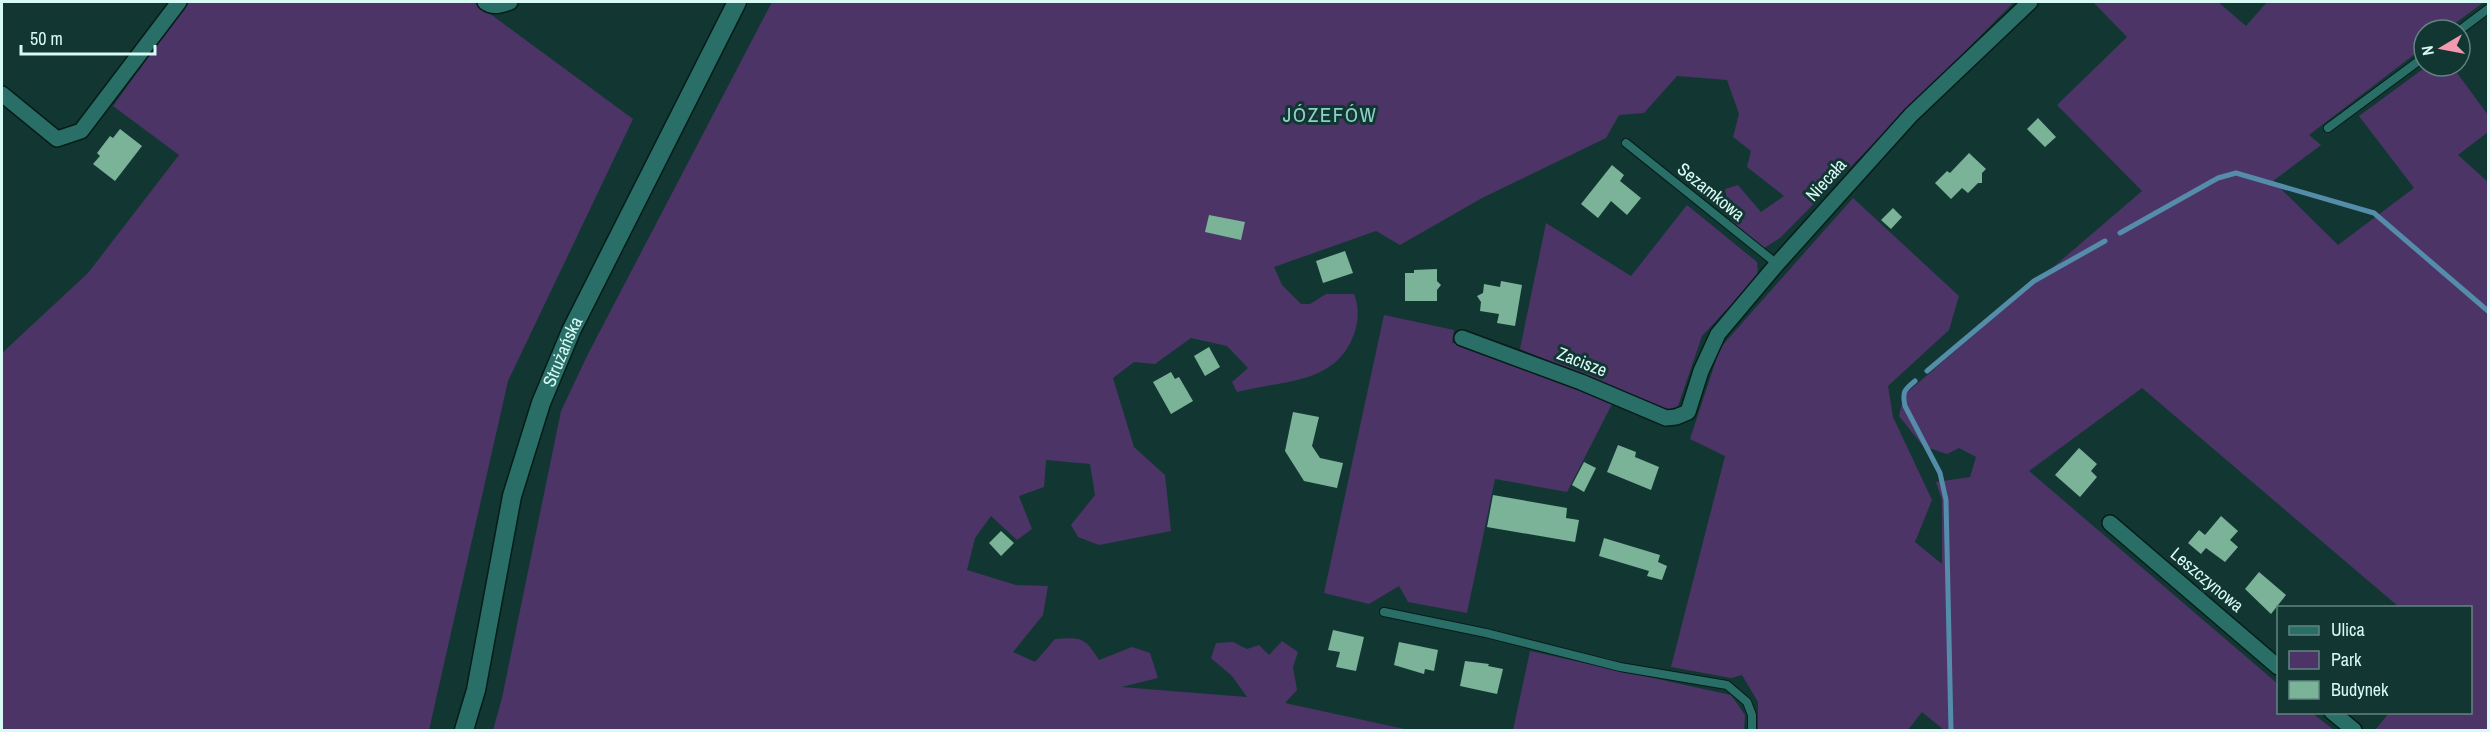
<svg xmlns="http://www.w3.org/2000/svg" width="2490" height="732" font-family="'Archivo Narrow',sans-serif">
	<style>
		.green { fill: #4c3467 }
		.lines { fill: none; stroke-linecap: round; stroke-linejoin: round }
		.stream { stroke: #548caa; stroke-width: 5 }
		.building { fill: #7bb399 }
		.lane-casing { stroke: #061c19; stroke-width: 10 }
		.street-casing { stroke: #061c19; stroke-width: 18 }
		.secondary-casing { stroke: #061c19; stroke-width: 21 }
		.lane { stroke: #296f67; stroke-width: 8 }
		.street { stroke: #296f67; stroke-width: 15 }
		.secondary { stroke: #296f67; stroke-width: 18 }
		.labels { text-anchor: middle; stroke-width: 6; stroke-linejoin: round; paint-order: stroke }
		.street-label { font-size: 18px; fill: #d8faf4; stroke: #123732 }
		.quarter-label { font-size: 21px; letter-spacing: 1.5px; fill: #8cd0c6; stroke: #123732 }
	</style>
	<rect width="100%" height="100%" fill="#123732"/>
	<!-- green -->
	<path class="green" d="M188,2H474L633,119L508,381L429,730H2V353L88,273L179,155L113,106Z
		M772,2H2014L1780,238L1758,252L1733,229L1725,189L1738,185L1761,212L1784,196L1747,167L1751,151L1733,137L1739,114L1727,80L1677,76L1644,113L1619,115L1606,138L1482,198L1400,245L1376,231L1274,267L1282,285L1301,304H1310L1326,294H1354C1359,307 1359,320 1354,334C1336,385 1282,380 1237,392L1232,382L1248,368L1227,346L1191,338L1155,364L1134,362L1113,378L1134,447L1165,475L1171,531L1099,545L1078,537L1071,525L1095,495L1090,464L1046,460L1044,487L1019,496L1032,529L1017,540L991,516L975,538L967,570L1016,585L1048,586L1043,615L1013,652L1035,662L1055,639C1081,637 1085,637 1099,660L1132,647L1150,653L1158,678L1121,687L1247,697L1232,676L1211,658L1216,643L1233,642L1247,649L1259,645L1269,655L1282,641L1298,652L1293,667L1297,690L1285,703L1409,730H493L502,698L561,411L588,354Z
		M2093,2H2218L2246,26L2267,2H2484L2446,30H2424V47L2309,135L2321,145L2273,181L2338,245L2414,188L2359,116L2427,66H2452L2488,115V132L2458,155L2488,182V730H2375L2389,713L2470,712V608L2399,607L2142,388L2029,471L2278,684V712L2312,713L2334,730H1944L1922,712L1908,730H1758V702L1742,675L1731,678L1671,667L1725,456L1690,439L1720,348L1853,198L1959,296L1949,330L1888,386L1893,417L1932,500L1915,542L1942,564V500L1936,482L1970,477L1976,457L1959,448L1947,454L1923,446L1899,416L1904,395L2142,191L2057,105L2127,37Z
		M1687,205L1757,262L1758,276L1702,336L1678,406L1666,411L1520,349L1546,223L1631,276Z
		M1384,315L1454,330L1452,343L1469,346L1612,404L1567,492L1495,479L1467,613L1408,602L1399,586L1369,604L1324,593Z
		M1530,651L1731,695L1745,715L1744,730H1513Z"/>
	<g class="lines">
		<!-- stream -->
		<path class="stream" d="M2120,233L2218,178L2236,173L2374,213L2488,311
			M1927,371L2034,281L2105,241
			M1915,381C1904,390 1902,392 1905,406L1940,473L1946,500L1951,730"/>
	</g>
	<!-- building -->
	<path class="building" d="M2038,118L2056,137L2045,147L2027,129Z
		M120,129L142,146L115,181L93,164L100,156L97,153L110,136L113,138Z
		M1969,153L1986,169L1982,173V183H1978L1968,193L1962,188L1951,199L1935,183L1947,171L1950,173Z
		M1612,165L1624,175L1620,181L1641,198L1627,215L1611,201L1598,218L1581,204Z
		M1893,208L1902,217L1891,229L1881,220Z
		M1209,215L1245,222L1241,240L1205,232Z
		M1345,251L1353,273L1323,283L1316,261Z
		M1437,269V281L1441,285L1437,290V301H1405V273H1414V270Z
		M1501,281L1522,285L1515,326L1497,323L1499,314L1480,311L1481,302L1477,296L1483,293L1484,284L1500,287Z
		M1209,347L1220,367L1205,376L1194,356Z
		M1171,372L1175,379L1179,377L1193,401L1171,414L1153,382Z
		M1293,412L1319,417L1312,446L1320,458L1343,463L1337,488L1304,481L1285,451Z
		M1618,445L1636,452L1635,457L1659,467L1651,490L1607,472Z
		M2079,448L2097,464L2091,471L2097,477L2080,497L2055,475Z
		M1584,462L1596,468L1584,492L1572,485Z
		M1493,495L1567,508L1566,518L1579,520L1575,542L1487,527Z
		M2221,516L2238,531L2230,540L2238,547L2225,562L2206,548L2201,554L2188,543L2199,530L2205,535Z
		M1001,531L1014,543L1001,556L989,543Z
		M1604,538L1660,555L1658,562L1667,566L1662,580L1647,576L1649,571L1599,556Z
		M2259,572L2286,595L2271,614L2245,589Z
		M1333,630L1364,637L1356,671L1336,667L1340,652L1328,650Z
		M1399,642L1438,650L1434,671L1425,669L1424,674L1394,665Z
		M1465,661L1489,664L1488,666L1503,669L1497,694L1460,686Z"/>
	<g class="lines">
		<!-- lane casing -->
		<g class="lane-casing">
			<path id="lane" d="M2460,30L2488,9
				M2328,128L2424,57
				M1626,143L1777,264
				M1384,612L1486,633L1620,667L1727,685L1747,702L1752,715V730"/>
		</g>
		<!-- street casing -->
		<g class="street-casing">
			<path id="street" d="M485,2C493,8 501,5 510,2
				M2,94L57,139L81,131L179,2
				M1462,338L1581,382L1666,418L1676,417L1688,412L1701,371L1718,334L1777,264L1911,115L2030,2
				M2110,523L2278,667
				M2332,712L2354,730"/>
		</g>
		<!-- secondary casing -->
		<g class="secondary-casing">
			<g id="secondary">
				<path id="s1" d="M464,730L476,690L512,496L541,403L571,331L737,2"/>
			</g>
		</g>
		<!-- lane -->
		<use href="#lane" class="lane"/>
		<!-- street -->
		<use href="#street" class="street"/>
		<!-- secondary -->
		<use href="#secondary" class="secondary"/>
	</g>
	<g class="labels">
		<!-- street labels -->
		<g class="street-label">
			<text transform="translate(1826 180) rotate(-48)" y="6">Niecała</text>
			<text transform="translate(1711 192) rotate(39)" y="6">Sezamkowa</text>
			<text dy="6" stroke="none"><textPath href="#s1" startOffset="392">Strużańska</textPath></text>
			<text transform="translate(1582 362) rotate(21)" y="6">Zacisze</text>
			<text transform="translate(2207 580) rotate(40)" y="6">Leszczynowa</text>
		</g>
		<!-- quarter labels -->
		<g class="quarter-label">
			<text x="1330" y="122">JÓZEFÓW</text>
		</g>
	</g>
	<!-- border -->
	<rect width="2490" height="732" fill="none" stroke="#d8faf4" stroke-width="6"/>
	<!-- legend -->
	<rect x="2277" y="606" width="195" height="108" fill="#123732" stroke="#618580" stroke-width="1.5"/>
	<rect x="2289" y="626" width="30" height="9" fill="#296f67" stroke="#618580" stroke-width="1.5"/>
	<text x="2331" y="636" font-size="18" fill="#d8faf4">Ulica</text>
	<rect x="2289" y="651" width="30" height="18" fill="#4c3467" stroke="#618580" stroke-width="1.5"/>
	<text x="2331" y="666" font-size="18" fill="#d8faf4">Park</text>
	<rect x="2289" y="681" width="30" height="18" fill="#7bb399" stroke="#618580" stroke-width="1.5"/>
	<text x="2331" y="696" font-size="18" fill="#d8faf4">Budynek</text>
	<!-- north arrow -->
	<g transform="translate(2442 48) rotate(260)"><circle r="28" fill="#123732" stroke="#618580" stroke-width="1.5"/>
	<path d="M0-4.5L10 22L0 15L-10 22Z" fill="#f29aaf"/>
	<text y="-9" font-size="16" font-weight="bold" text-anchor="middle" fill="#d8faf4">N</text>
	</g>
	<!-- scale -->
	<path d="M21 45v9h134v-9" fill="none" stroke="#d8faf4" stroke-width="3"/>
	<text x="30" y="45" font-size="18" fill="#d8faf4" stroke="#123732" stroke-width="4.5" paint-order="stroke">50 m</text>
</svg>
